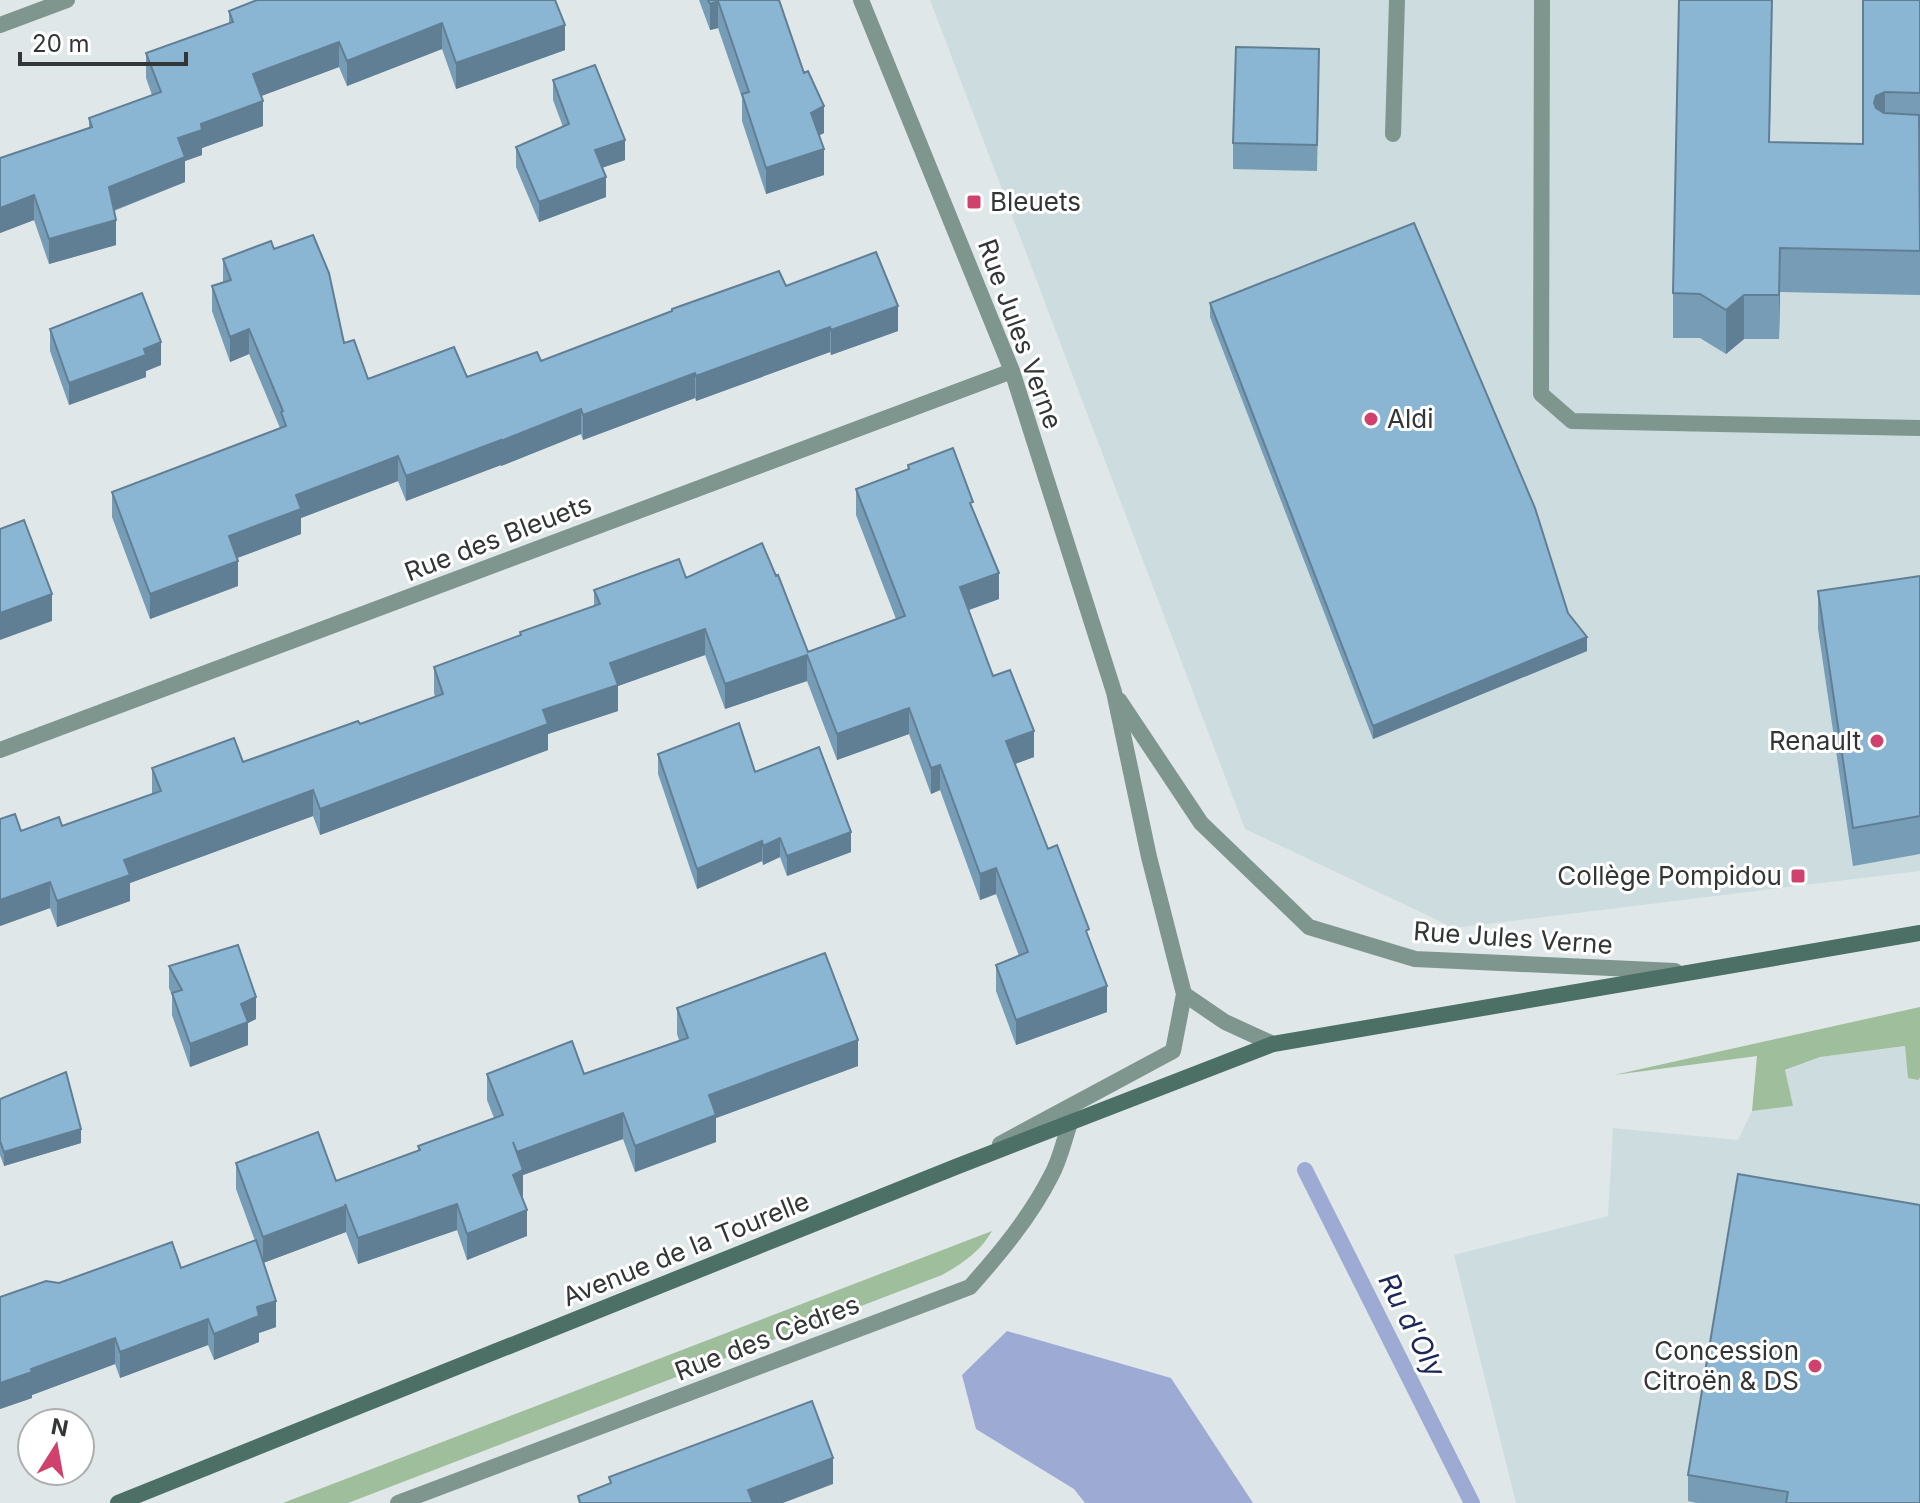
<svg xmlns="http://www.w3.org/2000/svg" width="1920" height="1503" font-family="Inter,sans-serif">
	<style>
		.built { fill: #cddcde }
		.green { fill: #9fbe9c }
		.water { fill: #9caad4 }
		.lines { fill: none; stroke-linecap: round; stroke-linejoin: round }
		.stream { stroke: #9caad4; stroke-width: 16 }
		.lane { stroke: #7f968f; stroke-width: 16 }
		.street { stroke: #7f968f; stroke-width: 16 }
		.secondary { stroke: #4d7066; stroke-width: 16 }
		.wall { fill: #779cb5 }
		.shaded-wall { fill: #617f94 }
		.building { fill: #8ab5d3; stroke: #617f94; stroke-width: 2 }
		.poi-dot { fill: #d0426d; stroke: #fff; stroke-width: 3 }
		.labels { text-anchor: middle; stroke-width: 6; stroke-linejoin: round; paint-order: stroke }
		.poi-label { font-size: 26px; fill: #333636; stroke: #fff; text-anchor: end }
		.street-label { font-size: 26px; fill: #333636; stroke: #fff }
		.water-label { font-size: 28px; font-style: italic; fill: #1b2659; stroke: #fff }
	</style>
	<rect width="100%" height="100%" fill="#e0e7e8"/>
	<!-- built -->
	<path class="built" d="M930,0H1920V871L1454,928L1245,829Z
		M1906,1046L1908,1077L1918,1080L1920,1078V1503H1516L1454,1255L1608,1216L1613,1128L1738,1140L1752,1111L1793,1106L1785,1071L1820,1057Z"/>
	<!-- green -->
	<path class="green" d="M1920,1007V1078L1918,1080L1908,1078L1905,1046L1820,1057L1785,1070L1793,1106L1752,1111L1757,1056L1614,1075Z
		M992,1231C980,1252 963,1263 942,1275L348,1503H283Z"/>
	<!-- water -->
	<path class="water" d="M1007,1331L1171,1378L1253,1503H1085L1074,1489L976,1429L962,1375Z"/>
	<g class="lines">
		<!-- stream -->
		<path class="stream" d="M1305,1170L1472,1503"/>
		<!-- lane -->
		<path class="lane" d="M1542,0L1541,394L1572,421L1920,428
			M1393,134L1397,0"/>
		<!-- street -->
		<path class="street" d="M861,0L1012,371L1114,692L1149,857L1184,994L1225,1022L1273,1044
			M0,25L67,0
			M1119,700L1201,823L1309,927L1415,959L1675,971
			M0,750L1012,371
			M1000,1144L1173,1051L1184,994
			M398,1503L970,1287C1001,1252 1030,1217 1051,1176C1060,1160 1064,1140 1070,1123"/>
		<!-- secondary -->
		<path class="secondary" d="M118,1503L958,1166L1273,1044L1920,933"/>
	</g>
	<!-- wall -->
	<path class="wall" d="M555,0L565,50L456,89L442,49L347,86L339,67L261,96L263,126L202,148V155L185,161V182L114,211L116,245L49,264L34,220L0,233V158L89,128V118L152,95L146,78V53L229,24V11Z
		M699,0H779L824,133L819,135L824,175L766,194L742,121V98L718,28L710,30Z
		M1862,0L1920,92V295L1780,292L1779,339H1744L1726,354L1700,338H1673V293L1863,144Z
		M1319,76L1317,171L1233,169V143Z
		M553,80L625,160L602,168L606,197L539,222L516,167V147L563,127L553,100Z
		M274,249L344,343L368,379L467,377L541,361L786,286L898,331L831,355L830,352L696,401L695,398L583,440L581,434L501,466V465L406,501L398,481L301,518V534L237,558L238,586L150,619L112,517V492L280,428L249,354L230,362L212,311V286L223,282V259Z
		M1210,303L1568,613L1587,651L1373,739L1210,317Z
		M50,329L161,365L146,371V377L69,405L50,351Z
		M908,465L973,513L999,599L969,610L993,676L1034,757L1015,764L1048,849L1089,938L1107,1012L1016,1045L996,991V965L1019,956L996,894L980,900L940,790L931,794L909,734L837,760L807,681L725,709L705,655L618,686V711L548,734V750L320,835L313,816L130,883V901L57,927L50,908L0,926V819L21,831L62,826L152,794V768L243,762L360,724L435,697L434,693V667L520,636V632L594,606V590L686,578L808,652L896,619L856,515V489L908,469Z
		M1920,576V854L1853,866L1818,629V591Z
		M658,754L755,772L851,852L787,876L780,857L763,865L762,861L697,889L658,774Z
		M169,966L256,1019L248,1023V1045L190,1067L172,1015V995L169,988Z
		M677,1008L858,1066L716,1118V1142L635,1172L623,1139L523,1175V1196L522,1197L527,1236L467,1260L457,1230L358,1264L346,1232L263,1263L276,1327L259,1333V1342L214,1360L208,1345L120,1378L115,1364L32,1395V1398L0,1409L59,1283L181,1268L255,1241L236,1189V1163L336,1181L418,1151V1146L494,1118L487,1100V1074H584L679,1040L677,1034Z
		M0,1099L81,1143L4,1166L0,1155Z
		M1688,1475L1920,1503H1697L1688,1501Z"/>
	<!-- shaded-wall -->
	<path class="shaded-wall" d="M1772,0L1769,187V142Z
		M718,1V28L710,30V4Z
		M442,23V49L347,86V61Z
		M565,25V50L456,89V63Z
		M339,42V67L253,99V74Z
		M1885,92V136L1874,103L1876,96Z
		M263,101V126L202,148V155L185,161V182L109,212V187L201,124Z
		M824,106V133L811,140V113Z
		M625,140V160L595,170V150Z
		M824,149V175L766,194V168Z
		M606,177V197L539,222V202Z
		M34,195V220L0,233V208Z
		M116,220V245L49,264V239Z
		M1780,248V292L1779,339V295Z
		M1744,295V339L1726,354V310Z
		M898,306V331L831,355V330Z
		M830,327V352L696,401V376Z
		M249,329V354L230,362V337Z
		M161,342V365L146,371V377L69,405V383L144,349Z
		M695,373V398L583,440V415Z
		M581,409V434L501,466V441Z
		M501,440V465L406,501V476Z
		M398,456V481L301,518V534L229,561V536L296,495Z
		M238,561V586L150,619V594Z
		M999,573V599L960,613V587Z
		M52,594V621L0,640V613Z
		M705,629V655L618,686V711L548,734V750L320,835V809L543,710L610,663Z
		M1587,637V651L1373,739V726Z
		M807,655V681L725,709V684Z
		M909,708V734L837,760V734Z
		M1034,731V757L1006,767V741Z
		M940,765V790L931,794V768Z
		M313,790V816L130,883V901L57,927V901L124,860Z
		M851,832V852L787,876V856Z
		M780,838V857L763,865V846Z
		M762,841V861L697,889V869Z
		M996,868V894L980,900V874Z
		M50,882V908L0,926V900Z
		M1107,986V1012L1016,1045V1020Z
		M256,997V1019L248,1023V1045L190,1067V1044L241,1004Z
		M858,1040V1066L716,1118V1142L635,1172V1146L709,1095Z
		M623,1113V1139L523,1175V1196L513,1201V1175L517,1152Z
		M81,1129V1143L4,1166V1152Z
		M457,1204V1230L358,1264V1238Z
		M346,1206V1232L263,1263V1237Z
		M527,1210V1236L467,1260V1234Z
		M276,1301V1327L259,1333V1342L214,1360V1334L257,1307Z
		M208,1319V1345L120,1378V1352Z
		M115,1338V1364L32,1395V1398L0,1409V1383L31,1369Z
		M833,1458V1484L783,1503H748V1490Z"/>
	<!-- building -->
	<path class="building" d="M257,0H555L565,25L456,63L442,23L347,61L339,42L253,74L263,101L201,124L202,130L178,138L185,157L109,187L116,220L49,239L34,195L0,208V158L92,127L89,118L161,92L146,53L233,22L229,11Z
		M708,0H779L804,73L808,71L824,106L811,113L824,149L766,168L742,94L749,92L718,1L710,4Z
		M1679,0H1772L1769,142L1863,144V0H1920V93L1885,92L1876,96L1874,103L1876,108L1884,113L1919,115L1920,251L1780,248L1779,295H1744L1726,310L1700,294L1673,293Z
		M1236,47L1319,49L1317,145L1233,143Z
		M595,65L625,140L595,150L606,177L539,202L516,147L569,124L553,80Z
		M1414,223L1535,508L1568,613L1587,637L1373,726L1210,303Z
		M313,235L329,273L344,343L354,340L368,379L454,347L467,377L537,352L541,361L672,311V309L779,271L786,286L876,252L898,306L831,330L830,327L696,376L695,373L583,415L581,409L501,441V440L406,476L398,456L296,495L301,509L229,536L238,561L150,594L112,492L286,426L281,412L283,411L249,329L230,337L212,286L231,280L223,259L271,241L274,249Z
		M142,293L161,342L144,349L146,355L69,383L50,329Z
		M953,448L973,502L970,503L999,573L960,587L993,676L1010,670L1034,731L1006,741L1048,849L1057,845L1089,929L1086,931L1107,986L1016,1020L996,965L1028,952L996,868L980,874L940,765L931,768L909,708L837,734L807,655L725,684L705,629L610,663L618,685L543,710L548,724L320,809L313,790L124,860L130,875L57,901L50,882L0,900V819L15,814L21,831L59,817L62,826L161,791L152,768L234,738L243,762L358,721L360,724L443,694L434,667L521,635L520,632L600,604L594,590L679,559L686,578L762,543L776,576L778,575L808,652L905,616L856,489L909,469L908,465Z
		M24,520L52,594L0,613V529Z
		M1920,576V816L1853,828L1818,591Z
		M739,723L755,772L819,747L851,832L787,856L780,838L763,846L762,841L697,869L658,754Z
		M238,945L256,997L241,1004L248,1022L190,1044L172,993L182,990L169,966Z
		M825,953L858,1040L709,1095L716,1115L635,1146L623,1113L517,1152L513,1142L523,1170L513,1175L527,1210L467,1234L457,1204L358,1238L345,1204L346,1206L263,1237L236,1163L318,1132L336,1181L420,1150L418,1146L503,1115L487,1074L572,1041L584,1074L688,1038L677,1008Z
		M66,1072L81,1129L4,1152L0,1141V1099Z
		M1738,1174L1920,1205V1503H1786L1788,1492L1688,1475Z
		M256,1240L276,1301L257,1307L259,1316L214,1334L208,1319L120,1352L115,1338L31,1369L32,1372L0,1383V1297L46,1281L59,1283L172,1242L181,1268Z
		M812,1401L833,1458L748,1490L753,1503H580L578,1496L611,1483L609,1477Z"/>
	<!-- markers -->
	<g class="poi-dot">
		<rect x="966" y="194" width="16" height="16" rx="4"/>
		<circle cx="1371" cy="419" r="8"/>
		<circle cx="1877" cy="741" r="8"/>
		<rect x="1790" y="868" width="16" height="16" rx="4"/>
		<circle cx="1815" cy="1366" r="8"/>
	</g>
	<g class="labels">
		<!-- poi labels -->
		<g class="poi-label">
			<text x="990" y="211" text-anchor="start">Bleuets</text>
			<text x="1387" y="428" text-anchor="start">Aldi</text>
			<text x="1861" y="750">Renault</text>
			<text x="1782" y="885">Collège Pompidou</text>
			<text x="1799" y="1360">Concession<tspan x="1799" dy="30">Citroën &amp; DS</tspan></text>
		</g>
		<!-- street labels -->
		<g class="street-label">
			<text transform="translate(1020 334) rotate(70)" y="9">Rue Jules Verne</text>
			<text transform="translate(498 538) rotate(-21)" y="9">Rue des Bleuets</text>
			<text transform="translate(1513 938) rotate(4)" y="9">Rue Jules Verne</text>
			<text transform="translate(686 1249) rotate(-22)" y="9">Avenue de la Tourelle</text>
			<text transform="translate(767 1338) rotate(-21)" y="9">Rue des Cèdres</text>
		</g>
		<!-- water labels -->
		<g class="water-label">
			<text transform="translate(1412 1325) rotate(63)" y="10">Ru d'Oly</text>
		</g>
	</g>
	<!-- north arrow -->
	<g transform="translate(56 1447) rotate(11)"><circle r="38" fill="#ffffff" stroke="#adafaf" stroke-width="2"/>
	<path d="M0-6L14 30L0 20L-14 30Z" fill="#d0426d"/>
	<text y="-12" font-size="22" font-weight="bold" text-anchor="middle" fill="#333636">N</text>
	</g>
	<!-- scale -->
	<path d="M20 52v12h166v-12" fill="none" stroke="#333636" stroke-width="4"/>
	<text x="32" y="52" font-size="24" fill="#333636" stroke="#ffffff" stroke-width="6" paint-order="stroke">20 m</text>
</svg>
